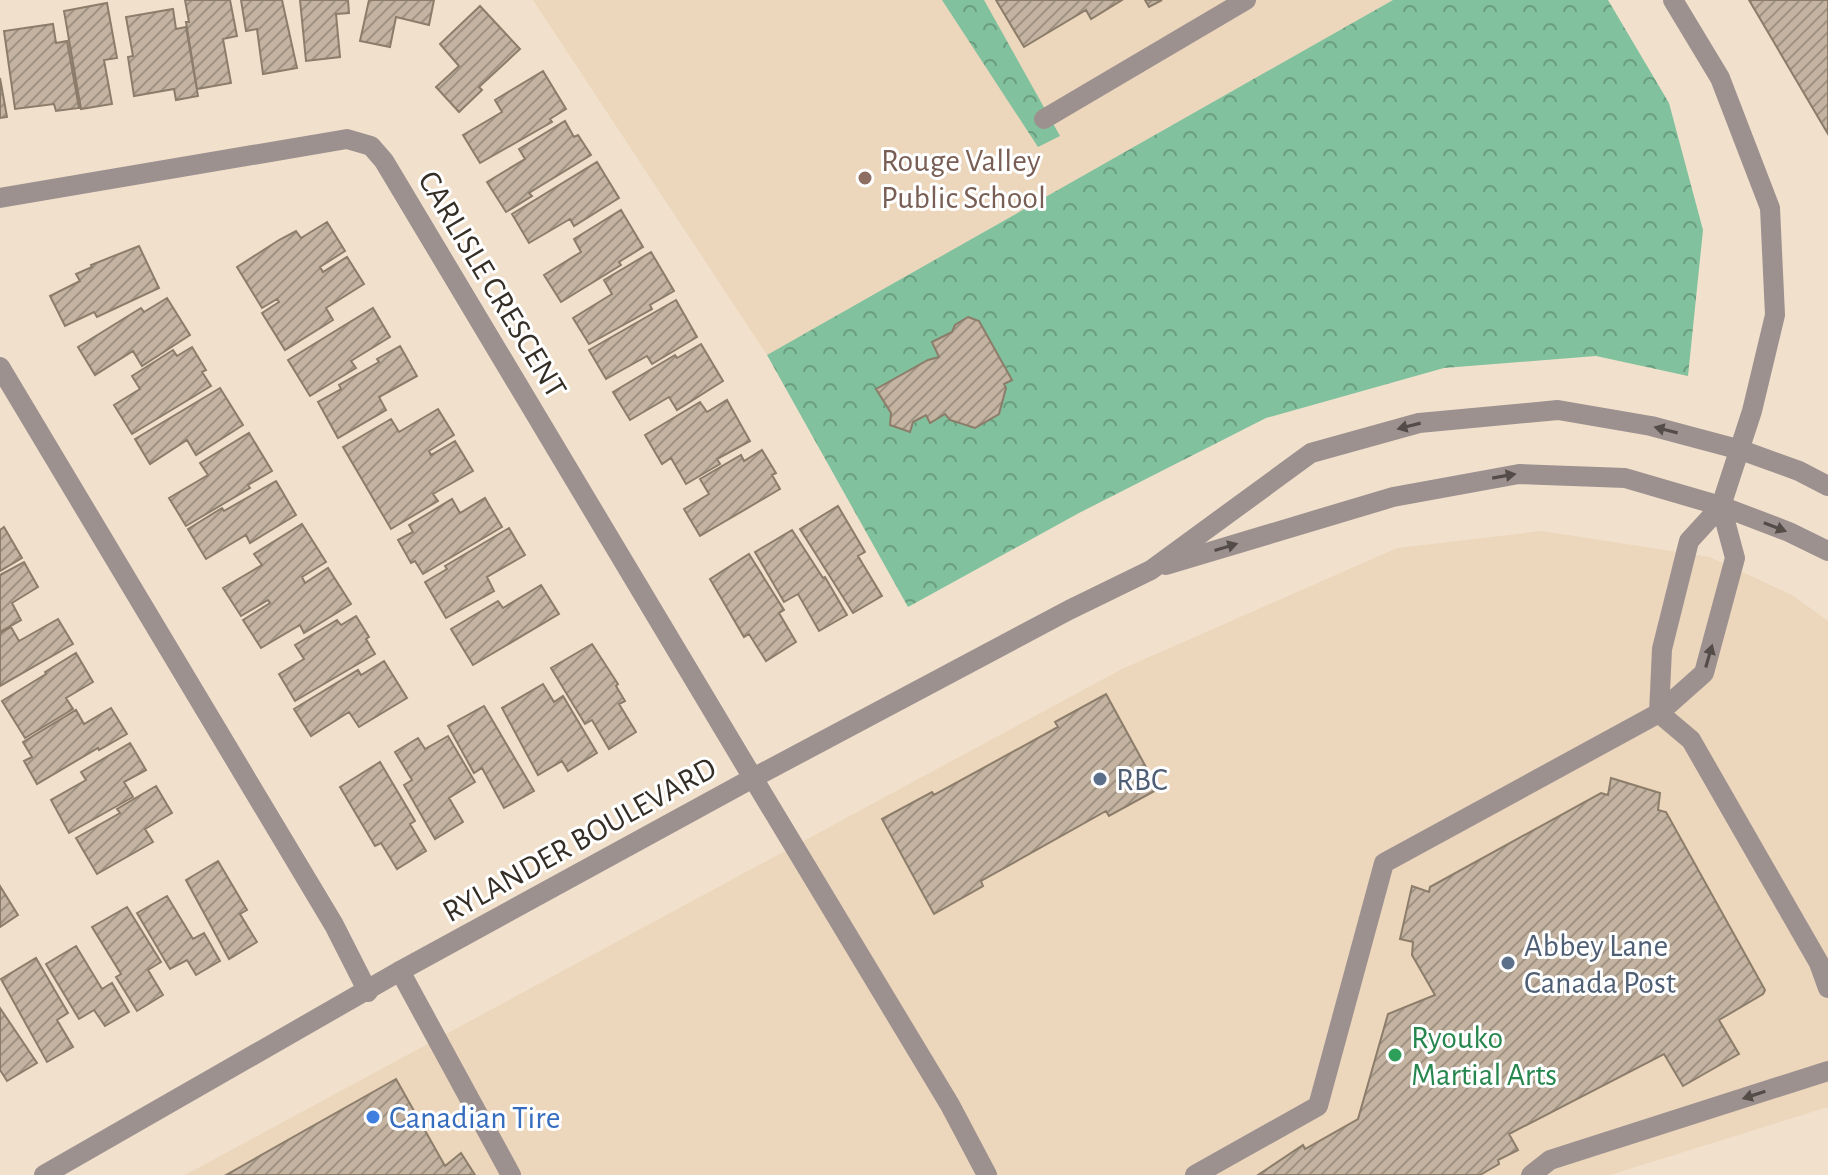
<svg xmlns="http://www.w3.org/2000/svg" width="1828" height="1175" font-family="'Alegreya Sans',sans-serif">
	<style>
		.built { fill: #ecd6bc }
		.forest { fill: url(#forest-crowns) }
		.building { fill: url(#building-hatch); stroke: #8c7d6b; stroke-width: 2 }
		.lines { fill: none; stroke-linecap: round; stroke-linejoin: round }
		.service { stroke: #9d9190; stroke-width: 20 }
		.minor { stroke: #9d9190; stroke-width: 20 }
		.tertiary { stroke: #9d9190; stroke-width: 20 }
		.oneway { fill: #544c46 }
		.education-dot { fill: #8d6e63; stroke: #fff; stroke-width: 3 }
		.service-dot { fill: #5c6f8a; stroke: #fff; stroke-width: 3 }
		.leisure-dot { fill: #2e9e5b; stroke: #fff; stroke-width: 3 }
		.shop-dot { fill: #3f7fe0; stroke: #fff; stroke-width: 3 }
		.labels { text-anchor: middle; stroke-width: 6; stroke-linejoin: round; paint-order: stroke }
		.education-label { font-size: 32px; fill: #785e54; stroke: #fff; text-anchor: start }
		.street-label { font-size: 32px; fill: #342e26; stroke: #fff }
		.service-label { font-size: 32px; fill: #4e5e75; stroke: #fff; text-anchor: start }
		.leisure-label { font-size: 32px; fill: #27864d; stroke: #fff; text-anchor: start }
		.shop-label { font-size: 32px; fill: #366cbe; stroke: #fff; text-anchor: start }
	</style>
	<defs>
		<pattern id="forest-crowns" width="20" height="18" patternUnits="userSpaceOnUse" patternTransform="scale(2)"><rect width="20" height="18" fill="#81c19d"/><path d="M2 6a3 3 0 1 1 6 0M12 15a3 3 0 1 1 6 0" fill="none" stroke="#6a9d80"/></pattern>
		<pattern id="building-hatch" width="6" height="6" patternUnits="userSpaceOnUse" patternTransform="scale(2)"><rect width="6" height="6" fill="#c3b3a0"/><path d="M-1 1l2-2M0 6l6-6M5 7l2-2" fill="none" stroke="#9f9282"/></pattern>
	</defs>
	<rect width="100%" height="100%" fill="#f1e1cc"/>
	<!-- built -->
	<path class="built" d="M533,0H1393L767,355Z
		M1542,531L1710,557L1792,595L1828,621V1107L1610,1175H185L1122,669L1397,548Z"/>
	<!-- forest -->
	<path class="forest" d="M942,0H984L1060,136L1038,147Z
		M1393,0H1608L1669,103L1703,230L1688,376L1596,356L1444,368L1266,418L1079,513L908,607L767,355Z"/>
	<!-- building -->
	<path class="building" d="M185,0H230L237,36L223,39L231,83L197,89L186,22H189Z
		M241,0H282L297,68L263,74L257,29L246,31Z
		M300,0H348L349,13L336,14L340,57L306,61Z
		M369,0H434L429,25L396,17L390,47L360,41Z
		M996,0H1122L1091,19L1086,10L1024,47Z
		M1145,0H1162L1149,7Z
		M1749,0H1828V134Z
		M107,3L117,58L104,60L112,104L81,109L64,11Z
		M480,6L520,49L479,87L482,90L459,112L436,87L459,66L440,44Z
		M173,9L176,29L186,27L198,96L176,100L174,89L134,96L128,57L133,56L126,17Z
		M53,24L56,43L67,41L79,108L56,111L54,104L15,109L4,31Z
		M543,71L566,109L550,119L552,122L480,163L463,135L502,112L495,100Z
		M0,78L7,117L0,118Z
		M565,121L574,137L578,135L591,155L529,193L532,196L506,212L487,182L525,159L519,149Z
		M597,162L619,198L574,226L570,219L529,243L512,214Z
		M621,210L643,247L619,262L621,265L561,302L544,275L581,252L574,239Z
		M327,222L345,251L320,267L323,272L347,257L364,284L326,308L333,320L285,350L262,313L279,302L277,299L262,308L237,267L279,240L296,231L301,238Z
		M139,246L159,288L97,317L94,312L65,326L50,296L80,281L76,274L92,267L91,265Z
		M651,252L674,291L650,305L652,309L589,344L573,318L612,294L604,280Z
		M167,298L190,335L142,366L133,351L95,375L78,347L141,308L144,312Z
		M676,300L697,337L652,364L647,356L606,379L589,350Z
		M373,308L390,337L351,361L356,368L310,396L288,360Z
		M968,317L979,321L1012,380L1004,384L1006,388L999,414L975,428L950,420L945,414L930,423L926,415L913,422L910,432L890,425L891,413L876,389L928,360L939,357L932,342L952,332L955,325Z
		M701,344L723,381L677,410L669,397L630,420L613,392L675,355L677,358Z
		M400,346L417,376L379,397L386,410L338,438L318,402L341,389L339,385L379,362L377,359Z
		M192,347L206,370L202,372L211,386L132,434L114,405L140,389L132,376L173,350L177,356Z
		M220,388L243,425L196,455L187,440L150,464L135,439Z
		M727,400L750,441L717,459L720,464L686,484L671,458L662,464L645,435L700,402L707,412Z
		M438,409L454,435L429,451L431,455L455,441L473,471L433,494L438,501L391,529L343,447L391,419L399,432Z
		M249,433L272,471L248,485L250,488L186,526L169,498L208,475L200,463Z
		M762,450L776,473L772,475L780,489L700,536L684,509L709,494L700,479L741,455L744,461Z
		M276,481L296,515L250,543L246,535L206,559L188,529L222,508L224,511Z
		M485,498L502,527L423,574L415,561L411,563L398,540L413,532L409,525L452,499L460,513Z
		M838,506L865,552L858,556L882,596L853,613L800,529Z
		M302,524L326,562L302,577L305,583L328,568L351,604L304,633L300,625L261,648L243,620L270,603L268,600L241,616L223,588L262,565L254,554Z
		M4,527L22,558L0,571V530Z
		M509,528L525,555L487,577L494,591L446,618L425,582L447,569L445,566Z
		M792,530L823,578L825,577L847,615L819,631L798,594L784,602L755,552Z
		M749,554L784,610L779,613L796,642L766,661L749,634L744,637L710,579Z
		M24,562L38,587L12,603L21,620L0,632V575Z
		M541,585L559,614L473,665L451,629L498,601L503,608Z
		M356,616L369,637L366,639L375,654L295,701L279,674L304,659L295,645L337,620L341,625Z
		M58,619L73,644L0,686V633L11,627L19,641Z
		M592,644L618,684L616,686L625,701L619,704L636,732L609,749L592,720L585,724L551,668Z
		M76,653L93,682L66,698L73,709L25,738L2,701L46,674L45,672Z
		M384,661L407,698L359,727L349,712L311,736L294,709L358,670L361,675Z
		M543,684L554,702L563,696L597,753L568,771L562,761L538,775L502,708Z
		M1106,694L1158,789L1109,816L1106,811L981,881L983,886L934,914L882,819L932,792L934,795L1058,727L1055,722Z
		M484,706L534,791L504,808L482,768L474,773L448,726Z
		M111,708L127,734L99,750L98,748L37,784L24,761L32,757L23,742L76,710L84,724Z
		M448,736L475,782L449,798L463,822L435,839L404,785L412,780L395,752L418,738L425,749Z
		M130,743L146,770L124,782L133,797L69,833L51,800L86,780L81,772Z
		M380,762L415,821L410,824L426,851L397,869L381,843L375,846L340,787Z
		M1611,778L1660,793L1658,810L1666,812L1765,990L1763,994L1719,1020L1739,1054L1683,1086L1664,1054L1509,1134L1518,1150L1498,1160L1499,1164L1480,1175H1258L1303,1145L1305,1149L1358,1119L1388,1014L1435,995L1412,955L1413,942L1400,939L1412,886L1429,892L1430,887L1601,793L1608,795Z
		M156,786L172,813L145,829L153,842L97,874L76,838L120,813L117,809Z
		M218,861L247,910L240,914L257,942L229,959L186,880Z
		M0,886L18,915L0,927Z
		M167,896L193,939L204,933L220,961L196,975L187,960L170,969L137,913Z
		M127,907L161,962L148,970L163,995L137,1011L116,977L121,974L92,927Z
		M76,946L102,989L112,983L129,1012L105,1026L94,1010L79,1019L46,964Z
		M36,958L68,1013L57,1020L73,1047L47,1062L1,979Z
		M0,1008L37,1063L7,1081L0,1070Z
		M396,1079L445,1166L461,1153L475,1175H226Z"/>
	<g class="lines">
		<!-- service -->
		<path class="service" d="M1044,119L1246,0
			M1659,713L1691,740L1819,963L1828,988
			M1659,713L1662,649L1689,541L1721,506
			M753,778L950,1105L987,1175
			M400,971L511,1175
			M1195,1175L1318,1106L1384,863L1659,713L1704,673L1735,558L1721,506
			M1531,1175L1550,1160L1828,1071"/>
		<!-- minor -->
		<path class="minor" d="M1673,0L1720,78L1770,208L1775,315L1752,411L1721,506
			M0,198L347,139L371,146L384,161L753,778
			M0,367L334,925L368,992"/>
		<!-- tertiary -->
		<path class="tertiary" d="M1166,565L1393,497L1519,474L1625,478L1721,506L1789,532L1828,551
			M44,1175L400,971L753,778L1069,610L1151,570L1311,453L1419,423L1558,410L1651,426L1741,450L1799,471L1828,486"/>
	</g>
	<!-- one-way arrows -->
	<defs><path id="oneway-solid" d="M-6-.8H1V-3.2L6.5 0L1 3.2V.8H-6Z" transform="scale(2)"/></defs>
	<g class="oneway">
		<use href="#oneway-solid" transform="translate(1409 426) rotate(166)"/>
		<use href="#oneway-solid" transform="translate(1666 430) rotate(-166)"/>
		<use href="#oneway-solid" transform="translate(1504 476) rotate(-10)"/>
		<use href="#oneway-solid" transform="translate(1775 527) rotate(21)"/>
		<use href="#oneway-solid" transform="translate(1226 547) rotate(-17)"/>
		<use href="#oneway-solid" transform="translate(1709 656) rotate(-74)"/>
		<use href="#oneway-solid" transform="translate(1754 1095) rotate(162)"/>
	</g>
	<!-- markers -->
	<circle class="education-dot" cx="865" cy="178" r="8"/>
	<g class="service-dot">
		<circle cx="1100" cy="779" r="8"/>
		<circle cx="1508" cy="963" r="8"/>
	</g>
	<circle class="leisure-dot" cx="1395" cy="1055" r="8"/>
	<circle class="shop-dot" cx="373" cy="1117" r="8"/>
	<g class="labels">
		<!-- education labels -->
		<g class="education-label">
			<text x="881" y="171">Rouge Valley<tspan x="881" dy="37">Public School</tspan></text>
		</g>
		<!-- street labels -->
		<g class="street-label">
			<text transform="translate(493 284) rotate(59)" y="11">CARLISLE CRESCENT</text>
			<text transform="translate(579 839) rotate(-29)" y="11">RYLANDER BOULEVARD</text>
		</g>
		<!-- service labels -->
		<g class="service-label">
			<text x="1116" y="790">RBC</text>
			<text x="1524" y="956">Abbey Lane<tspan x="1524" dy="37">Canada Post</tspan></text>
		</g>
		<!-- leisure labels -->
		<g class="leisure-label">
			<text x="1411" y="1048">Ryouko<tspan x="1411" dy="37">Martial Arts</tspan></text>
		</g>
		<!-- shop labels -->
		<g class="shop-label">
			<text x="389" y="1128">Canadian Tire</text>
		</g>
	</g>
</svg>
